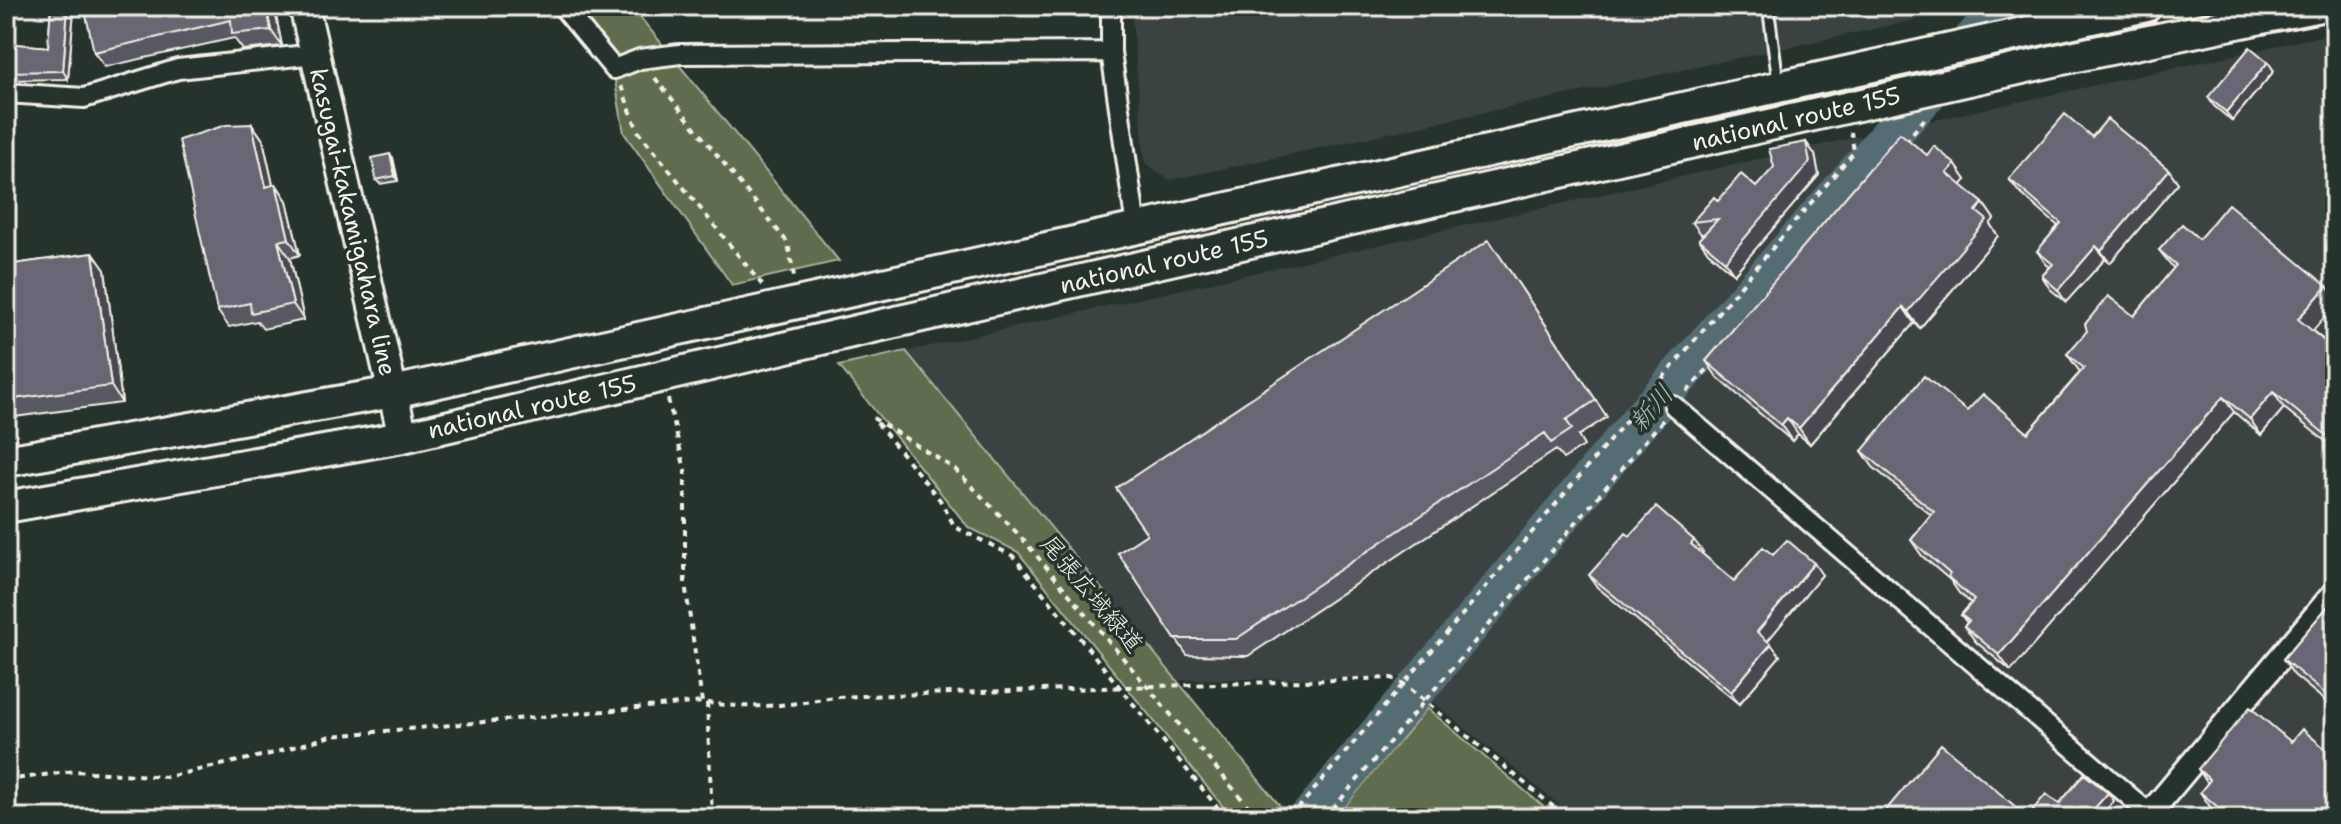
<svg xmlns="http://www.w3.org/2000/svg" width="2341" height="824" font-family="'Shantell Sans','Klee One',sans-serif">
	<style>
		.built { fill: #3a4242 }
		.green { fill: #606d4e; stroke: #aaaf9b; stroke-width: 2 }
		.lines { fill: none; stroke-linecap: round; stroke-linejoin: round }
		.river { stroke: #556c73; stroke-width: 40 }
		.service-casing { stroke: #f4f1e8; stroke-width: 15 }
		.minor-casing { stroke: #f4f1e8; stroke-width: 24 }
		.tertiary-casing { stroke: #f4f1e8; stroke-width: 28 }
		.primary-casing { stroke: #f4f1e8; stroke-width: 34 }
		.trunk-casing { stroke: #f4f1e8; stroke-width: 36 }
		.path { stroke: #f4f1e8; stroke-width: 4; stroke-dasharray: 6 6; stroke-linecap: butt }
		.service { stroke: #26332d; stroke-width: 9 }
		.minor { stroke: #26332d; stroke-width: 18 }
		.tertiary { stroke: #26332d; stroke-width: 22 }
		.primary { stroke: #26332d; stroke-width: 28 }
		.trunk { stroke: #26332d; stroke-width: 30 }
		.wall { fill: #595862; stroke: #f4f1e8; stroke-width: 2 }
		.shaded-wall { fill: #484750; stroke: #f4f1e8; stroke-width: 2 }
		.building { fill: #676672; stroke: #f4f1e8; stroke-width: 2 }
		.labels { text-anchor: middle; stroke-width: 7; stroke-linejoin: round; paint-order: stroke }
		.street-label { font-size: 24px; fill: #f4f1e8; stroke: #26332d }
		.water-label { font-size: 26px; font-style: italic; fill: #b4bcb9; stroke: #26332d }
	</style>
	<rect width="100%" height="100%" fill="#26332d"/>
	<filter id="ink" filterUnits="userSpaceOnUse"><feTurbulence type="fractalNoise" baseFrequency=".0125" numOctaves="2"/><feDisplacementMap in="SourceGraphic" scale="16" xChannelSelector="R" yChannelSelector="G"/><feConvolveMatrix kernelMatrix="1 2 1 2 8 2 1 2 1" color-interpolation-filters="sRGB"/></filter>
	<g filter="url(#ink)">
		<!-- built -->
		<path class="built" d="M1131,6H1980L1170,180L1145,163Z
			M2335,33V818H1575L1402,677L1177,680L908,351L1839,141Z"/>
		<!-- green -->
		<path class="green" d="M570,6H631L839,261L732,285L624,133L611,58Z
			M906,351L1285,812L1278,818H1232L1018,552L968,527L839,366Z
			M1427,708L1557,818H1335Z"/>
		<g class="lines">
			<!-- river -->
			<path class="river" d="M1309,818L1639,422L2003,6"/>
			<!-- service casing -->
			<g class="service-casing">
				<path id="service" d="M1768,6L1778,81"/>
			</g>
			<!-- minor casing -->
			<g class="minor-casing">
				<path id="minor" d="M562,6L614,69L640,59L680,54L1111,52
					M1111,6V52L1136,227
					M6,93L84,98L178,69L315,54
					M1674,406L2150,814"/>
			</g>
			<!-- tertiary casing -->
			<g class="tertiary-casing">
				<path id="tertiary" d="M2146,818L2335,592"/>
			</g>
			<!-- primary casing -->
			<g class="primary-casing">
				<path id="primary" d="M304,6L403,437"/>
			</g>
			<!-- trunk casing -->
			<g class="trunk-casing">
				<path id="trunk" d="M6,461L393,392L2146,6
					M6,507L403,437L860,330L2071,57L2320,6"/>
			</g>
			<!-- path -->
			<path class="path" d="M655,78L788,243L794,277
				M621,86L638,131L763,286
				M1905,142L1928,115
				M1687,392L1713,363
				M668,399L685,470V583L702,702
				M873,418L955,469L1020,536L1253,812L1245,818
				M877,423L940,500L955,527L1013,556L1226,818
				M707,703L712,818
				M6,780L75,771L167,777L270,754L331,736L702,702C751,710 785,706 834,697L1392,678L1404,684L1567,818
				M1290,818L1854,152L1851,132
				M1325,818L1663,420"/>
			<!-- service -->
			<use href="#service" class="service"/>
			<!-- minor -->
			<use href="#minor" class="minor"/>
			<!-- tertiary -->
			<use href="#tertiary" class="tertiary"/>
			<!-- primary -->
			<use href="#primary" class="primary"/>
			<!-- trunk -->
			<use href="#trunk" class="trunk"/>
		</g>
		<!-- wall -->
		<path class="wall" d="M6,6H15V15H6Z
			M51,6H71L74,10L68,79L6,80V43L48,47Z
			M274,6L282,46L243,50L234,38L105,67L94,52Z
			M2268,62L2274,71L2232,121L2214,106L2208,97Z
			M252,124L263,140L273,185L276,184L287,201L300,255L290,258L304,320L263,329L257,321L229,327L217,310Z
			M2092,137L2169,170L2178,183L2110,263L2105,259L2066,302L2050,289L2042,276L2050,267L2046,264L2037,251L2058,226L2018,191L2009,179Z
			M1806,142L1815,155L1819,175L1734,274L1708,252L1699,239L1704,234H1701L1692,222L1718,201L1756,187Z
			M1927,155L1955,164L1966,180L1961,185L1983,203L1994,219L1990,224L1998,236L1920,328L1914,323L1810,444L1798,434L1792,441L1717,377L1706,361Z
			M393,158L398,181L380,184L376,180Z
			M2335,178V205L2325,191Z
			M2199,239L2327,286L2335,298V305L2313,331L2335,350V449L2284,408L2261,435L2234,412L2011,671L1976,642L1964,626L1967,623L1961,615L1971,603L1959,593L1950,580L1922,556L1911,540L1931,515L1873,467L1862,451L1967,411L2028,433L2080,372L2067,354L2134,316L2174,269L2159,250Z
			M1489,240L1607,417L1578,436L1584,446L1563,459L1556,450L1248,656L1187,655L1118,553L1147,534Z
			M93,253L105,270L122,403L6,418V265Z
			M1630,536L1703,552L1702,554L1734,581L1773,555L1822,575L1767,641L1780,656L1739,704L1597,587L1589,575Z
			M2335,598V709L2294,675L2283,659Z
			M2291,742L2335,818H2223L2211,808L2200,792L2208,784L2198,769Z"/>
		<!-- shaded-wall -->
		<path class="shaded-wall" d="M10,6H15V15L10,7Z
			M68,6H71L74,10L68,79L63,71Z
			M266,6H274L282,46L271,30Z
			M2268,62L2274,71L2232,121L2226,112Z
			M252,124L263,140L277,203L266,187Z
			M1806,142L1815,155L1819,175L1734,274L1725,261Z
			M390,154L393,158L398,181L395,176Z
			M1955,164L1966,180L1958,189L1947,173Z
			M2169,170L2178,183L2110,263L2101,251Z
			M276,184L287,201L300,255L289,239Z
			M1983,203L1994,219L1990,224L1998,236L1920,328L1908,312Z
			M278,241L290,258L304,320L293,304Z
			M2096,246L2105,259L2066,302L2058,290Z
			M93,253L105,270L122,403L111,386Z
			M2327,286L2335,298V305L2309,335L2298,319Z
			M1903,307L1914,323L1810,444L1799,428Z
			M2273,392L2284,408L2261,435L2250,419Z
			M2223,397L2234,412L2011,671L1999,655Z
			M1787,418L1798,434L1792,441L1781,425Z
			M1694,540L1703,552L1699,556L1691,544Z
			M1814,563L1822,575L1765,644L1757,632Z
			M1771,644L1780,656L1739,704L1731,692Z
			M2108,793L2114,801L2099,818H2086Z"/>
		<!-- building -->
		<path class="building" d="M51,6H68L63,71L6,72V43L48,47Z
			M84,6H266L271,30L232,34L231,20L94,52Z
			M2250,47L2268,62L2226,112L2208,97Z
			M2065,114L2092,137L2107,119L2169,170L2101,251L2096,246L2058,290L2042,276L2053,264L2037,251L2061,223L2009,179Z
			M252,124L266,187L276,184L289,239L278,241L293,304L251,313L250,303L217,310L179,140L226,125Z
			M1900,133L1927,155L1934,146L1955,164L1947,173L1983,203L1976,211L1987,220L1908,312L1903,307L1799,428L1787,418L1781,425L1706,361Z
			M1806,142L1810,162L1725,261L1699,239L1718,219L1692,222L1714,197L1718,201L1741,174L1756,187L1774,167L1769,149Z
			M390,154L395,176L376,180L372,158Z
			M2335,178V200L2325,191Z
			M2228,204L2327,286L2298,319L2335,350V442L2273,392L2250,419L2223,397L1999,655L1964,626L1969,621L1961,615L1974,600L1948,577L1950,574L1911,540L1934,512L1862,451L1924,376L1967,411L1983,394L2028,433L2084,368L2067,354L2087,331L2085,324L2108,296L2134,316L2176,265L2159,250L2182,224L2199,239Z
			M1489,240L1596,400L1566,420L1572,429L1551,443L1545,433L1236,639H1175L1118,553L1147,534L1116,488Z
			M93,253L111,386L6,400V265Z
			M2335,463V480L2327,473Z
			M1656,507L1694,540L1691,544L1734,581L1763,547L1773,555L1787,540L1814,563L1757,632L1771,644L1731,692L1589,575L1626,533L1630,536Z
			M2335,598V702L2283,659Z
			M2250,707L2291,742L2302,729L2335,757V818H2231L2200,792L2210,780L2198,769Z
			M1941,744L2029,818H1883L1881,816Z
			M2084,774L2108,793L2086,818L2027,817L2046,794L2059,804Z"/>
	</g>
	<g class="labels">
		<!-- street labels -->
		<g class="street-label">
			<text transform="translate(1796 119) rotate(-13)" y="8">national route 155</text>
			<text transform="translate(353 222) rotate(77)" y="8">kasugai-kakamigahara line</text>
			<text transform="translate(1164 262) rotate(-13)" y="8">national route 155</text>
			<text transform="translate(532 407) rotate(-13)" y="8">national route 155</text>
			<text transform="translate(1092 594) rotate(50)" y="8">尾張広域緑道</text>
		</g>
		<!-- water labels -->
		<g class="water-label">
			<text transform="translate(1651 408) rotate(-49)" y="9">新川</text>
		</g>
	</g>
	<!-- margin -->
	<rect width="2341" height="824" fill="none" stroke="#26332d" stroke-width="32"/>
	<rect x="16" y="16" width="2309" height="792" fill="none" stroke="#f4f1e8" stroke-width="3" filter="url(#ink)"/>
</svg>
